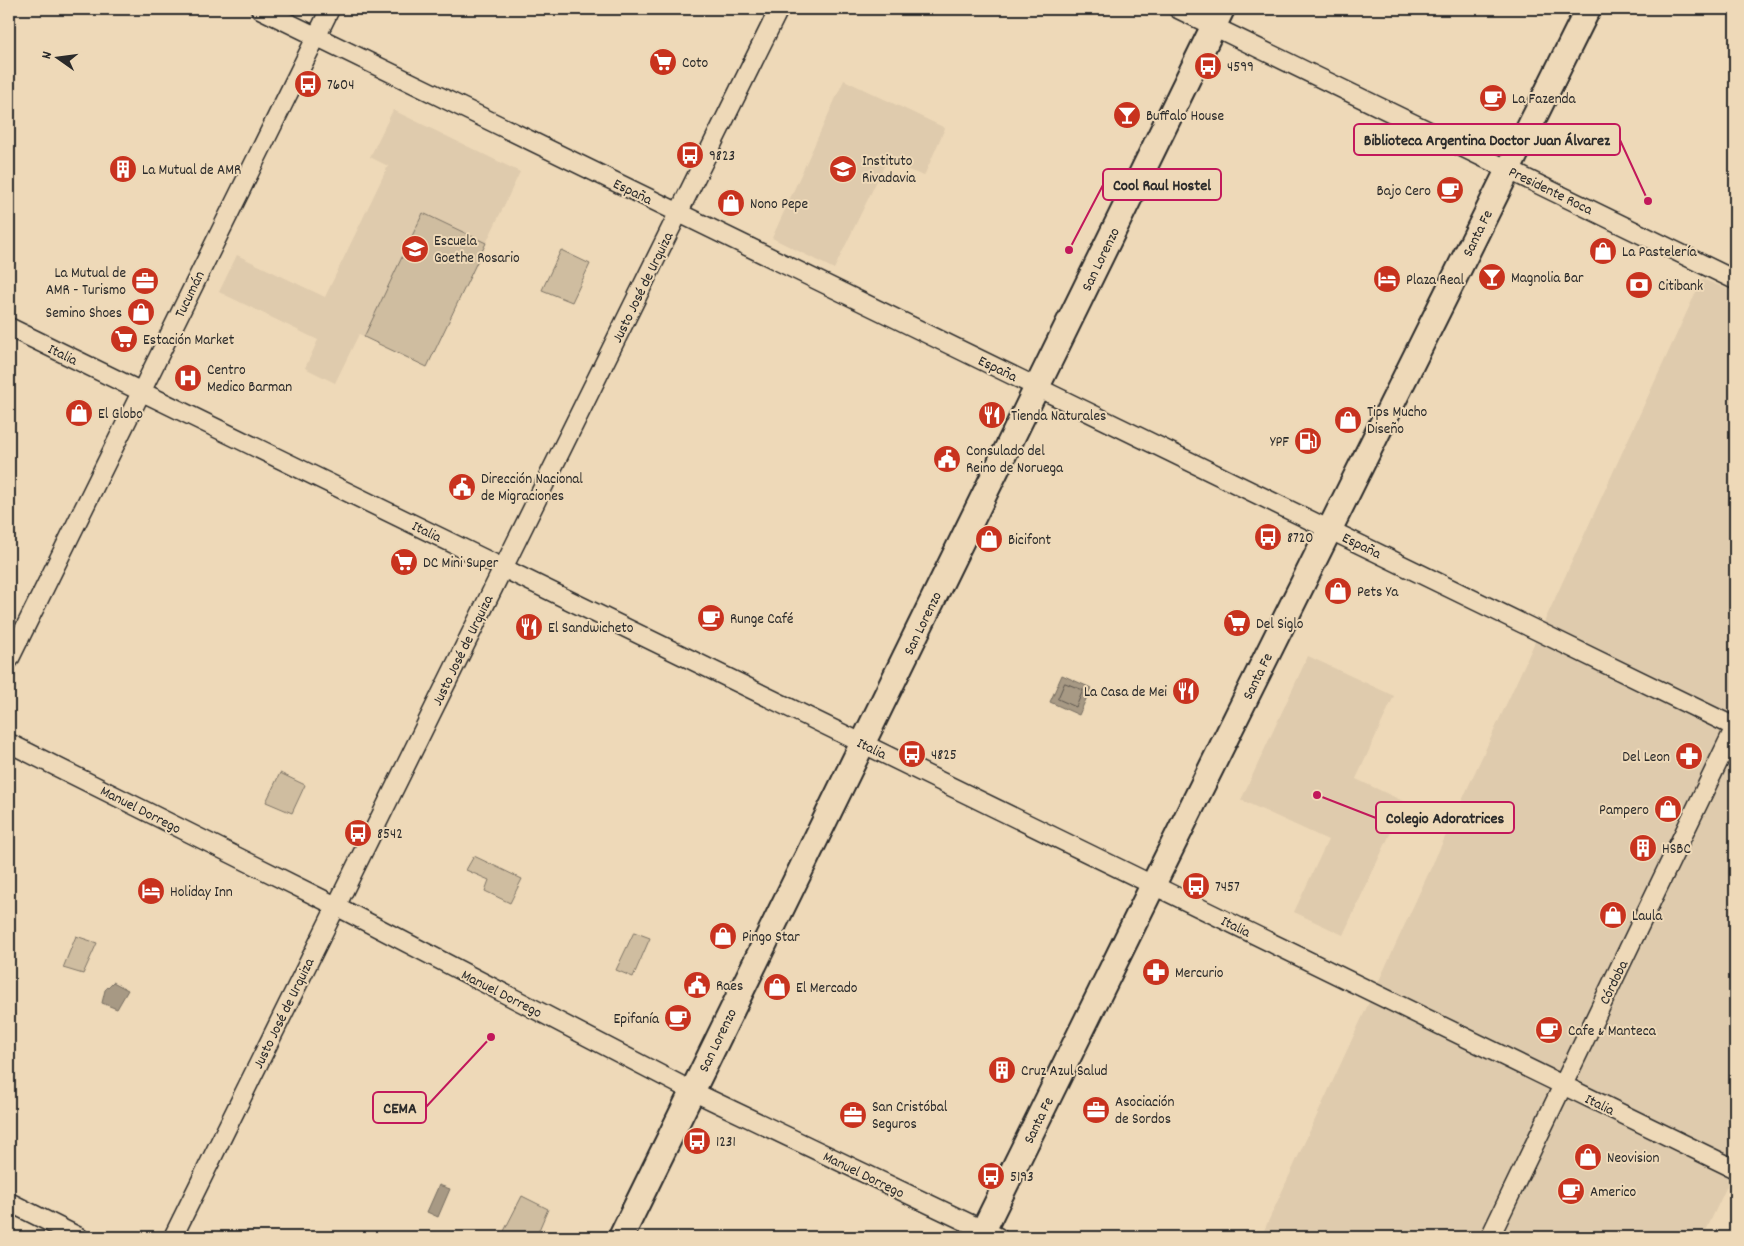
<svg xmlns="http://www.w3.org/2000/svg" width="1744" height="1246" font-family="Dekko,sans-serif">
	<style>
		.built { fill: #dfcbad }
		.green { fill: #cfbda0; stroke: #7d7466 }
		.water { fill: #a79984; stroke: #756d60 }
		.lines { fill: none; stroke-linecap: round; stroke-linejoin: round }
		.shore { stroke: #5d574f; stroke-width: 1 }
		.minor-casing { stroke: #2b2b2b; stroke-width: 21 }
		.secondary-casing { stroke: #2b2b2b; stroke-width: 28 }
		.minor { stroke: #eed9b8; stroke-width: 18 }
		.secondary { stroke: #eed9b8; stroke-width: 24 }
		.labels { text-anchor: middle; stroke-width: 4; stroke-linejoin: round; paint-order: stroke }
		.poi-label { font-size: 15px; fill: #2b2b2b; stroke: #eed9b8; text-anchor: start }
		.street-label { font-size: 15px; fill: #2b2b2b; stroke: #eed9b8 }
		.leader { fill: none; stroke: #c2185b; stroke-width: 2 }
		.callout-dot { fill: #c2185b; stroke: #eed9b8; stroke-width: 2 }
		.callout { fill: #eed9b8; stroke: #c2185b; stroke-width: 2 }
		.callout-label { font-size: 16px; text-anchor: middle; font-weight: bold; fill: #2b2b2b }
	</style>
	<rect width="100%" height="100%" fill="#eed9b8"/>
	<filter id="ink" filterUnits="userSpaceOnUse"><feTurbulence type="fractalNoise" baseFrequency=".02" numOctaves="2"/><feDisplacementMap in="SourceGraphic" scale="10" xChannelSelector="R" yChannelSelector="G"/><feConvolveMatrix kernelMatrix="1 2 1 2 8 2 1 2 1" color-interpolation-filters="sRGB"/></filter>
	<g filter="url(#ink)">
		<!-- built -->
		<path class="built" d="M844,80L945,128L924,176L886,162L834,269L772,238Z
			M393,110L520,172L427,367L359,334L335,383L305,368L318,340L219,292L237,255L325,297L388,166L370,157Z
			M1702,279L1735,292V1169L1703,1237H1261Z
			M1308,656L1394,696L1356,779L1405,802L1343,935L1294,912L1328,840L1241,800Z"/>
		<!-- green -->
		<path class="green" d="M423,213L486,243L427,367L364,337Z
			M561,250L590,264L572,302L542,290Z
			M280,773L305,785L292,813L266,802Z
			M474,856L522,879L510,903L485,891L489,880L466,870Z
			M634,932L650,938L633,977L616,970Z
			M76,936L97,943L83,974L63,968Z
			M522,1196L548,1209L536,1237H501Z"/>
		<!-- water -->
		<path class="water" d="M1062,675L1091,688L1079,715L1050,702Z
			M113,982L128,990L117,1009L102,1003L105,990Z
			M439,1185L450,1189L438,1217L427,1212Z"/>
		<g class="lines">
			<!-- shore -->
			<path class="shore" d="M1065,683L1083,690L1076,707L1058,699Z"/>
			<!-- minor casing -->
			<g class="minor-casing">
				<path id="minor" d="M260,9L1735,727
					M1178,9L1735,280
					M9,327L1735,1169
					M9,660L330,9
					M9,743L336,906L692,1091L998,1237
					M9,1202L79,1237
					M173,1237L779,9
					M1490,1237L1735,727"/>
			</g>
			<!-- secondary casing -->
			<g class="secondary-casing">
				<path id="secondary" d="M621,1237L1222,9
					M980,1237L1153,885L1588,9"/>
			</g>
			<!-- minor -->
			<use href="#minor" class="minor"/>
			<!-- secondary -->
			<use href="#secondary" class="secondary"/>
		</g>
	</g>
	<!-- icons -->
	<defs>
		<g id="supermarket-disc" transform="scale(1.4375)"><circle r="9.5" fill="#c8321e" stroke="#eed9b8"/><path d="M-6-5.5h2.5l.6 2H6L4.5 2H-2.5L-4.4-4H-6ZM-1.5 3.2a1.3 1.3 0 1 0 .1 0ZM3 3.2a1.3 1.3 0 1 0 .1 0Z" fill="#fff"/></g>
		<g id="bus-disc" transform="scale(1.4375)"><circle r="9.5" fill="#c8321e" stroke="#eed9b8"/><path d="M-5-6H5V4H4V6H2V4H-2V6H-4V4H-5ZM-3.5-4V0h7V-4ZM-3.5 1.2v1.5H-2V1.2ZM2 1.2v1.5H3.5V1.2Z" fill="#fff"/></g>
		<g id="cafe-disc" transform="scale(1.4375)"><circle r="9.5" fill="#c8321e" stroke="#eed9b8"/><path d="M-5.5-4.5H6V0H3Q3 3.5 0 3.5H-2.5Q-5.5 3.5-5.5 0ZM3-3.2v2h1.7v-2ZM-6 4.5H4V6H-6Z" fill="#fff"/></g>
		<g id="bar-disc" transform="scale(1.4375)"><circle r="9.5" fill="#c8321e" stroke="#eed9b8"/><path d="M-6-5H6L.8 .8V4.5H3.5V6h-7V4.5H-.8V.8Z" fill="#fff"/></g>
		<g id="building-disc" transform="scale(1.4375)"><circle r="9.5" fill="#c8321e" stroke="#eed9b8"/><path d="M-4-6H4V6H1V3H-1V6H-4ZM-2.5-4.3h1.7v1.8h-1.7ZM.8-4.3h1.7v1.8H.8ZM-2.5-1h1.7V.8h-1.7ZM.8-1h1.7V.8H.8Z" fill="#fff"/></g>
		<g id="school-disc" transform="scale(1.4375)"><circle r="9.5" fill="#c8321e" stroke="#eed9b8"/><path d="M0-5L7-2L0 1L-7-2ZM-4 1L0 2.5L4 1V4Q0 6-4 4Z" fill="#fff"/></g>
		<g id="shop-disc" transform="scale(1.4375)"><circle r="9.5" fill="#c8321e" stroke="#eed9b8"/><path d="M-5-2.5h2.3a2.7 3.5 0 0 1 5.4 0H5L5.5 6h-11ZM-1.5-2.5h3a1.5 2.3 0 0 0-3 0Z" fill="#fff"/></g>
		<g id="hotel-disc" transform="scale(1.4375)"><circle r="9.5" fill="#c8321e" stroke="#eed9b8"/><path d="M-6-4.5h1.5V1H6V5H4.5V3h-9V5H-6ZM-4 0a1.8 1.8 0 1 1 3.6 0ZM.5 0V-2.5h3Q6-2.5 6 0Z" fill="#fff"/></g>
		<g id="office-disc" transform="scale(1.4375)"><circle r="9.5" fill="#c8321e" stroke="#eed9b8"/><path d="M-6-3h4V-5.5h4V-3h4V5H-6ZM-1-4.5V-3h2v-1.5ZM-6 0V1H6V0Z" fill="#fff"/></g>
		<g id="bank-disc" transform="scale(1.4375)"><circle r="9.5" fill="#c8321e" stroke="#eed9b8"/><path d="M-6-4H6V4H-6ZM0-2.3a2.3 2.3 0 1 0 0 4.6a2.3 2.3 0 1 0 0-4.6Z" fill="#fff"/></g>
		<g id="hospital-disc" transform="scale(1.4375)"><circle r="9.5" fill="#c8321e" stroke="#eed9b8"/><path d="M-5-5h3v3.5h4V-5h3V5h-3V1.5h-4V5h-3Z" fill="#fff"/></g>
		<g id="restaurant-disc" transform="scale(1.4375)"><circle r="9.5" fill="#c8321e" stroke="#eed9b8"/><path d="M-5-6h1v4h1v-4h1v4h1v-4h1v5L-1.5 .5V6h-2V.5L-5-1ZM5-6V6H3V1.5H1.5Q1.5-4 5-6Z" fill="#fff"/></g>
		<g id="fuel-disc" transform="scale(1.4375)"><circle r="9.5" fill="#c8321e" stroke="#eed9b8"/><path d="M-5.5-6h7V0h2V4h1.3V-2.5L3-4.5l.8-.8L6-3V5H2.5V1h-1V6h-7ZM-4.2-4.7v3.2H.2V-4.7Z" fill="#fff"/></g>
		<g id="civic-disc" transform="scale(1.4375)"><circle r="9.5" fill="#c8321e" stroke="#eed9b8"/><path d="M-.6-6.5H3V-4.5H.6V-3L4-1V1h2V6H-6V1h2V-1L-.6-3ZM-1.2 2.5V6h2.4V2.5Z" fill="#fff"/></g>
		<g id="pharmacy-disc" transform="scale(1.4375)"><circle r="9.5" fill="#c8321e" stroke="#eed9b8"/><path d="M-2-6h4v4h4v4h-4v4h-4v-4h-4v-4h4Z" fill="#fff"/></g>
	</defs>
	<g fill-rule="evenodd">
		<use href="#supermarket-disc" x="663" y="62"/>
		<use href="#bus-disc" x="1208" y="66"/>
		<use href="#bus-disc" x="308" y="84"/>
		<use href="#cafe-disc" x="1493" y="98"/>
		<use href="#bar-disc" x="1127" y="115"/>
		<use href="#bus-disc" x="690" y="155"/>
		<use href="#building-disc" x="123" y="169"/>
		<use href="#school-disc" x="843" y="169"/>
		<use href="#cafe-disc" x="1450" y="190"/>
		<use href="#shop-disc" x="731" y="203"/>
		<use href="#school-disc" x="415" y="249"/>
		<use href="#shop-disc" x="1603" y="251"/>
		<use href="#bar-disc" x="1492" y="277"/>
		<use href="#hotel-disc" x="1387" y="279"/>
		<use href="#office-disc" x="145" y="281"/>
		<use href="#bank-disc" x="1639" y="285"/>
		<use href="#shop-disc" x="141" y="312"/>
		<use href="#supermarket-disc" x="124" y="339"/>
		<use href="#hospital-disc" x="188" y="378"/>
		<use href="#shop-disc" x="79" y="413"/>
		<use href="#restaurant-disc" x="992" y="415"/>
		<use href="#shop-disc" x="1348" y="420"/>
		<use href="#fuel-disc" x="1308" y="441"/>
		<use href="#civic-disc" x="947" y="459"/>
		<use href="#civic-disc" x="462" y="487"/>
		<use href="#bus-disc" x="1268" y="537"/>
		<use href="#shop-disc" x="989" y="539"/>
		<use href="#supermarket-disc" x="404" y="562"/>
		<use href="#shop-disc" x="1338" y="591"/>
		<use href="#cafe-disc" x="711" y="618"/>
		<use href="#supermarket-disc" x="1237" y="623"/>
		<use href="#restaurant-disc" x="529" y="627"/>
		<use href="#restaurant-disc" x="1186" y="691"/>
		<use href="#bus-disc" x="912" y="754"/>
		<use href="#pharmacy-disc" x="1689" y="756"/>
		<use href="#shop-disc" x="1668" y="809"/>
		<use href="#bus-disc" x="358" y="833"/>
		<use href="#building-disc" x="1643" y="848"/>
		<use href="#bus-disc" x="1196" y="886"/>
		<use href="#hotel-disc" x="151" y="891"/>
		<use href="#shop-disc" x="1613" y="915"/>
		<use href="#shop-disc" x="723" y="936"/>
		<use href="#pharmacy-disc" x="1156" y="972"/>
		<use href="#civic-disc" x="697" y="985"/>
		<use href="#shop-disc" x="777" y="987"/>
		<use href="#cafe-disc" x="678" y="1018"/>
		<use href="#cafe-disc" x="1549" y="1030"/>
		<use href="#building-disc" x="1002" y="1070"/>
		<use href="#office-disc" x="1096" y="1110"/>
		<use href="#office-disc" x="853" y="1115"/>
		<use href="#bus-disc" x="697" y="1141"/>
		<use href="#shop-disc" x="1588" y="1157"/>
		<use href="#bus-disc" x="991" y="1176"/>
		<use href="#cafe-disc" x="1571" y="1191"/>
	</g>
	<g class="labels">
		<!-- poi labels -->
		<g class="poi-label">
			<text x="682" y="67">Coto</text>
			<text x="1227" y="71">4599</text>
			<text x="327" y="89">7604</text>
			<text x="1512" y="103">La Fazenda</text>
			<text x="1146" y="120">Buffalo House</text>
			<text x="709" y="160">9823</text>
			<text x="862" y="165">Instituto<tspan x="862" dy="17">Rivadavia</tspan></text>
			<text x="142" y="174">La Mutual de AMR</text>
			<text x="1431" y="195" text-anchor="end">Bajo Cero</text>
			<text x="750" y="208">Nono Pepe</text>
			<text x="434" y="245">Escuela<tspan x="434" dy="17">Goethe Rosario</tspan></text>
			<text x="1622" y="256">La Pastelería</text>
			<text x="126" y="277" text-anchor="end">La Mutual de<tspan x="126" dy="17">AMR - Turismo</tspan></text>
			<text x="1511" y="282">Magnolia Bar</text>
			<text x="1406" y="284">Plaza Real</text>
			<text x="1658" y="290">Citibank</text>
			<text x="122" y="317" text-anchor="end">Semino Shoes</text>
			<text x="143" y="344">Estación Market</text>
			<text x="207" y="374">Centro<tspan x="207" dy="17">Medico Barman</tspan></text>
			<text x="1367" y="416">Tips Mucho<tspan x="1367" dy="17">Diseño</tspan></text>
			<text x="98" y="418">El Globo</text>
			<text x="1011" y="420">Tienda Naturales</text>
			<text x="1289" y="446" text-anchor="end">YPF</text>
			<text x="966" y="455">Consulado del<tspan x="966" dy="17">Reino de Noruega</tspan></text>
			<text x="481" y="483">Dirección Nacional<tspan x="481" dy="17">de Migraciones</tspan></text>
			<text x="1287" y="542">8720</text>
			<text x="1008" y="544">Bicifont</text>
			<text x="423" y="567">DC Mini Super</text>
			<text x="1357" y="596">Pets Ya</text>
			<text x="730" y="623">Runge Café</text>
			<text x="1256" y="628">Del Siglo</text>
			<text x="548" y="632">El Sandwicheto</text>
			<text x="1167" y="696" text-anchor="end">La Casa de Mei</text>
			<text x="931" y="759">4825</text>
			<text x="1670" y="761" text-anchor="end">Del Leon</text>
			<text x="1649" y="814" text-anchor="end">Pampero</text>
			<text x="377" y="838">8542</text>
			<text x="1662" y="853">HSBC</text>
			<text x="1215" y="891">7457</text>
			<text x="170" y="896">Holiday Inn</text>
			<text x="1632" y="920">Laula</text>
			<text x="742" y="941">Pingo Star</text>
			<text x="1175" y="977">Mercurio</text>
			<text x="716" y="990">Raes</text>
			<text x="796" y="992">El Mercado</text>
			<text x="659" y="1023" text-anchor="end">Epifanía</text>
			<text x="1568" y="1035">Cafe &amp; Manteca</text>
			<text x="1021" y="1075">Cruz Azul Salud</text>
			<text x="1115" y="1106">Asociación<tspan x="1115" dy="17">de Sordos</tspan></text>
			<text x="872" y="1111">San Cristóbal<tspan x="872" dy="17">Seguros</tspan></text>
			<text x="716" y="1146">1231</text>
			<text x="1607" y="1162">Neovision</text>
			<text x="1010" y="1181">5193</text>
			<text x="1590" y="1196">Americo</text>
		</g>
		<!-- street labels -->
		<g class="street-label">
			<text transform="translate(1551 190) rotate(26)" y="5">Presidente Roca</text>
			<text transform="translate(633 191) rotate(26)" y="5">España</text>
			<text transform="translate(1477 233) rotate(-64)" y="5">Santa Fe</text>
			<text transform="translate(1100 259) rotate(-64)" y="5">San Lorenzo</text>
			<text transform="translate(642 287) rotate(-64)" y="5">Justo José de Urquiza</text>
			<text transform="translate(189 294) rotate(-64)" y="5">Tucumán</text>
			<text transform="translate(63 354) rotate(26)" y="5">Italia</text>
			<text transform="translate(998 368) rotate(26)" y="5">España</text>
			<text transform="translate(427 531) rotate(26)" y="5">Italia</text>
			<text transform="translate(1362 545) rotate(26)" y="5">España</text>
			<text transform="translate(922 623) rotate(-64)" y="5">San Lorenzo</text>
			<text transform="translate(462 650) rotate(-64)" y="5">Justo José de Urquiza</text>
			<text transform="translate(1257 676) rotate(-64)" y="5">Santa Fe</text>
			<text transform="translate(872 748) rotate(26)" y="5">Italia</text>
			<text transform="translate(141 809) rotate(27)" y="5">Manuel Dorrego</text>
			<text transform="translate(1236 926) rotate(26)" y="5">Italia</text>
			<text transform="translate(1613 982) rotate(-64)" y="5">Córdoba</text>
			<text transform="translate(502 993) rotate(27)" y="5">Manuel Dorrego</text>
			<text transform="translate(283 1013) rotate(-64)" y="5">Justo José de Urquiza</text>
			<text transform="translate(717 1040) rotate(-64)" y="5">San Lorenzo</text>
			<text transform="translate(1600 1104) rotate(26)" y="5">Italia</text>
			<text transform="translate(1038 1120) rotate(-64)" y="5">Santa Fe</text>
			<text transform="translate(864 1174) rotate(26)" y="5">Manuel Dorrego</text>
		</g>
	</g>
	<!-- callouts -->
	<path class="leader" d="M1648 201L1620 140M1069 250L1103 185M1317 795L1376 818M491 1037L426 1107"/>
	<g class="callout-dot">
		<circle cx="1648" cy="201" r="5"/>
		<circle cx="1069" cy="250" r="5"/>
		<circle cx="1317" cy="795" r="5"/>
		<circle cx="491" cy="1037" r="5"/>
	</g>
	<g class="callout">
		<rect x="1354" y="124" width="266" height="31" rx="5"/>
		<rect x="1103" y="169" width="118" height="31" rx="5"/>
		<rect x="1376" y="802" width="138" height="31" rx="5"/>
		<rect x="373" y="1092" width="53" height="31" rx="5"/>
	</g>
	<g class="callout-label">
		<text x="1487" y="145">Biblioteca Argentina Doctor Juan Álvarez</text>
		<text x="1162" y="190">Cool Raul Hostel</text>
		<text x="1445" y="823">Colegio Adoratrices</text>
		<text x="400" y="1113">CEMA</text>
	</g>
	<!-- margin -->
	<rect width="1744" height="1246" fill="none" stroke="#eed9b8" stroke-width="30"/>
	<rect x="15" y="15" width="1714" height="1216" fill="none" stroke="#2b2b2b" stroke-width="2" filter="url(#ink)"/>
	<!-- north arrow -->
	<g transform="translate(58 58) rotate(284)" stroke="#eed9b8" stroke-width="4" paint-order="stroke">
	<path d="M0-4L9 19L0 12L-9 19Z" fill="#2b2b2b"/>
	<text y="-8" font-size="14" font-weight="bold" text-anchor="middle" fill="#2b2b2b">N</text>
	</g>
</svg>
